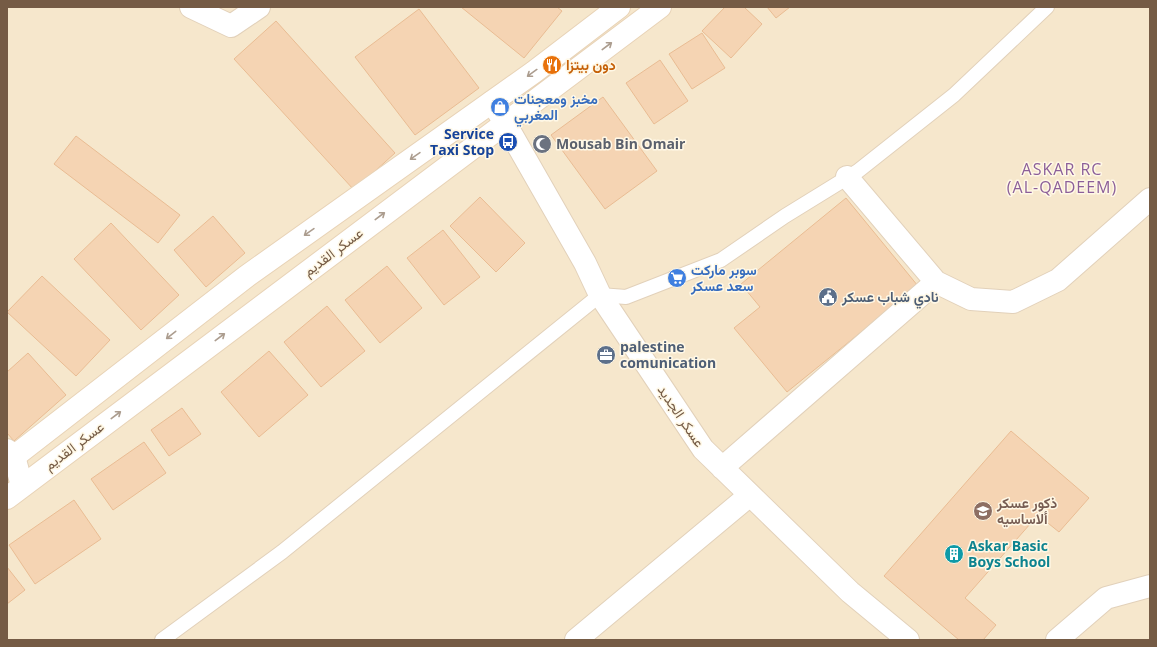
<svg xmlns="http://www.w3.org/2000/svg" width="1157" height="647" font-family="'Open Sans',Vazirmatn,sans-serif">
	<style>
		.residential { fill: #f6e7cc }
		.building { fill: #f5d4b3; stroke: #e9bc93 }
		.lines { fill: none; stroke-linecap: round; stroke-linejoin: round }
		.lane-casing { stroke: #e2d1ba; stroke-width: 16 }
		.street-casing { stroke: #e2d1ba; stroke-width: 24 }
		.secondary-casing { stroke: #e8d3b7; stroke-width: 24 }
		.lane { stroke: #fff; stroke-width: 14 }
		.street { stroke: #fff; stroke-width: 22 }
		.secondary { stroke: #fff; stroke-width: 22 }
		.oneway { stroke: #ac9d8f }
		.labels { text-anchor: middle; stroke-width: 3; stroke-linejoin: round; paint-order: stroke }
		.food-label { font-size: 14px; font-weight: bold; fill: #c56008; stroke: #fff8e6; text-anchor: start }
		.shop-label { font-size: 14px; font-weight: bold; fill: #366cbe; stroke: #fff8e6; text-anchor: start }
		.transit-label { font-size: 14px; font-weight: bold; fill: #164399; stroke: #fff8e6; text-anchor: end }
		.worship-label { font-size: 14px; font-weight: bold; fill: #5b616d; stroke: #fff8e6; text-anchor: start }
		.street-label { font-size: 14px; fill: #755b45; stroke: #fff8e6 }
		.service-label { font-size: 14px; font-weight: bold; fill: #4e5e75; stroke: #fff8e6; text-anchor: start }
		.education-label { font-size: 14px; font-weight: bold; fill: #785e54; stroke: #fff8e6; text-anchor: start }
		.culture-label { font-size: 14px; font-weight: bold; fill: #0d838f; stroke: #fff8e6; text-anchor: start }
		.quarter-label { font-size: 16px; letter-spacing: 1px; fill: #8c5f99; stroke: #fff8e6 }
	</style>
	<rect width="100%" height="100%" fill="#fef5de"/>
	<!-- residential -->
	<path class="residential" d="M7,7H1150V640H7Z"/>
	<!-- building -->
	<path class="building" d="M461,7H557L562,11L524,58Z
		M725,7H744L762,24L731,58L702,31Z
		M767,7H790L776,18Z
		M419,9L479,88L415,135L355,57Z
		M276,21L395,153L354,190L234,59Z
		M702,33L725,68L692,89L669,54Z
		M660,60L688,101L654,124L626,83Z
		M603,97L657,171L605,209L551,135Z
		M76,136L180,215L158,243L54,164Z
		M480,197L525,243L496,272L450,226Z
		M846,198L918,286L787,392L734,328L760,307L741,284Z
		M213,216L245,253L206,287L174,250Z
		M111,223L179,295L141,330L74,259Z
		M443,230L480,277L444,305L407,258Z
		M387,266L422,308L380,343L345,300Z
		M42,276L110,340L76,376L7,312Z
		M327,306L365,351L321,387L284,342Z
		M269,351L308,395L259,437L221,392Z
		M28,353L66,395L14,441L7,433V372Z
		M182,408L201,434L169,456L151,430Z
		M1011,431L1089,498L1059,532L1038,515L965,598L996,625L983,640H959L884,576Z
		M144,442L166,473L113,510L91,479Z
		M74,500L101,539L35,584L9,545Z
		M7,567L25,590L7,604Z"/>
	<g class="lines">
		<!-- lane casing -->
		<g class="lane-casing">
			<path id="lane" d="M162,640L282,552L600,295L626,297L721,260L785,216L858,171L954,95L1047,7"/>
		</g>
		<!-- street casing -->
		<g class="street-casing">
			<path id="street" d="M191,7L231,26L259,7
				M492,102L505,123L585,263L600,295L703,449L850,592L908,640
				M847,177L936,282L971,299L1013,302L1058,280L1150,199
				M7,450L14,456L22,486
				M722,468L936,282
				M576,640L750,495
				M1057,640L1106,598L1150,586"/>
		</g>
		<!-- secondary casing -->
		<g class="secondary-casing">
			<path id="secondary" d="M7,462L247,276L534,72L619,7
				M7,498L660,7"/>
		</g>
		<!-- lane -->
		<use href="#lane" class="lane"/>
		<!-- street -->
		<use href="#street" class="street"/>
		<!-- secondary -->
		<use href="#secondary" class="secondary"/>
	</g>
	<!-- one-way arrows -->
	<defs><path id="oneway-shaft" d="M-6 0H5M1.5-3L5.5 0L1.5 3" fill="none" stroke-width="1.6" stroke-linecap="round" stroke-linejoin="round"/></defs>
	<g class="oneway">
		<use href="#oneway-shaft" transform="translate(607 46) rotate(-37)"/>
		<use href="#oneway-shaft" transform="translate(532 73) rotate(144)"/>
		<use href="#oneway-shaft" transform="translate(415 156) rotate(145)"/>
		<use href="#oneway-shaft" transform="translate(380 216) rotate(-37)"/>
		<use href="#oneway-shaft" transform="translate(309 232) rotate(145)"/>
		<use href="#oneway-shaft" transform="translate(171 335) rotate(142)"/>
		<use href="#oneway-shaft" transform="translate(220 337) rotate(-37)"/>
		<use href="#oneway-shaft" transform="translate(116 415) rotate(-37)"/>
	</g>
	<!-- icons -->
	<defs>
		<g id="restaurant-disc" transform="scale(1)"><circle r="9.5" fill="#e8710a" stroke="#fff8e6"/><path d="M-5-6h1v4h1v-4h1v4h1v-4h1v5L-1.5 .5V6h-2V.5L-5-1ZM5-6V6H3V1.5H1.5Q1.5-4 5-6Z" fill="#fff"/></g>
		<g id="shop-disc" transform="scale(1)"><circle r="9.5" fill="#3f7fe0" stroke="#fff8e6"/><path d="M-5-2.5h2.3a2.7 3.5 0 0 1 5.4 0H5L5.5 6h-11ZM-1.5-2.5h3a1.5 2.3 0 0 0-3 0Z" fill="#fff"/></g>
		<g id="bus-disc" transform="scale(1)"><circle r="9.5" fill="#1a4fb4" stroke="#fff8e6"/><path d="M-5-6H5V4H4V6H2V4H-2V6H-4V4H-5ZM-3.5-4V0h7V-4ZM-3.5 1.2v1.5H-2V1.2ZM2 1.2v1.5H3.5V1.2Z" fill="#fff"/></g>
		<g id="mosque-disc" transform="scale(1)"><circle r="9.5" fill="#6b7280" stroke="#fff8e6"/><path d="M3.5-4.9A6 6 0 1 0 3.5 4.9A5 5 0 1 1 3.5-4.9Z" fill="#fff"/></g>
		<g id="supermarket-disc" transform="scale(1)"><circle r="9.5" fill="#3f7fe0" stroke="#fff8e6"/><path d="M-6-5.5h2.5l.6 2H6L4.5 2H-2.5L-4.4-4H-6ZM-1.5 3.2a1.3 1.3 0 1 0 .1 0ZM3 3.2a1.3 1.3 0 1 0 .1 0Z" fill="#fff"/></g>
		<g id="civic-disc" transform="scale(1)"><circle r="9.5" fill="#5c6f8a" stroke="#fff8e6"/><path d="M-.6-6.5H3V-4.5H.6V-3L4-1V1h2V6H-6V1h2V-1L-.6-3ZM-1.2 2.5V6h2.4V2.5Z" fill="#fff"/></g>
		<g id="office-disc" transform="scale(1)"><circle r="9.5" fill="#5c6f8a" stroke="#fff8e6"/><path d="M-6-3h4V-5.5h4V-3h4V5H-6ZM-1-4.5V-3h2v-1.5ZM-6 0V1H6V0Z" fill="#fff"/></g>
		<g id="school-disc" transform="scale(1)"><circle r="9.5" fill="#8d6e63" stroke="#fff8e6"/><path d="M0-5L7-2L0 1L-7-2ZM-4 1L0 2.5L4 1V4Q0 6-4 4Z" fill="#fff"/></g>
		<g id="building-disc" transform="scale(1)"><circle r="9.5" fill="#0f9aa8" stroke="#fff8e6"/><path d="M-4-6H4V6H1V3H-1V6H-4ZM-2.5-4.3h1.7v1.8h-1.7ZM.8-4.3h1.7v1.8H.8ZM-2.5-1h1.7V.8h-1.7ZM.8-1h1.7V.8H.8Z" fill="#fff"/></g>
	</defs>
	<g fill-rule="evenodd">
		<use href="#restaurant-disc" x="552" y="65"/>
		<use href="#shop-disc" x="500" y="107"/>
		<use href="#bus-disc" x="508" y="142"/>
		<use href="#mosque-disc" x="542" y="144"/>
		<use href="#supermarket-disc" x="677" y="278"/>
		<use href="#civic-disc" x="828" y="297"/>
		<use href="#office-disc" x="606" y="355"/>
		<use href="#school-disc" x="983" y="511"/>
		<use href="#building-disc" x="954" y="554"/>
	</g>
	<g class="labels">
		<!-- food labels -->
		<g class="food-label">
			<text x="566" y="70">دون بيتزا</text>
		</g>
		<!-- shop labels -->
		<g class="shop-label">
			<text x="514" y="104">مخبز ومعجنات<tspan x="514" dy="16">المغربي</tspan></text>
			<text x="691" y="275">سوبر ماركت<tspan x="691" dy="16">سعد عسكر</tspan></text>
		</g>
		<!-- transit labels -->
		<g class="transit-label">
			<text x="494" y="139">Service<tspan x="494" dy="16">Taxi Stop</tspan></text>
		</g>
		<!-- worship labels -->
		<g class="worship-label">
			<text x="556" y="149">Mousab Bin Omair</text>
		</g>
		<!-- street labels -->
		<g class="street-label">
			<text transform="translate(333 252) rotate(-37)" y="5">عسكر القديم</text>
			<text transform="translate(681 416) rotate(56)" y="5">عسكر الجديد</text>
			<text transform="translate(74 446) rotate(-37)" y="5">عسكر القديم</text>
		</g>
		<!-- service labels -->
		<g class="service-label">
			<text x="842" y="302">نادي شباب عسكر</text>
			<text x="620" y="352">palestine<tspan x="620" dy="16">comunication</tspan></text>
		</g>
		<!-- education labels -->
		<g class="education-label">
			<text x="997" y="508">ذكور عسكر<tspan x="997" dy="16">ألاساسيه</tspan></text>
		</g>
		<!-- culture labels -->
		<g class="culture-label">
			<text x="968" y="551">Askar Basic<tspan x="968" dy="16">Boys School</tspan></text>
		</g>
		<!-- quarter labels -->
		<g class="quarter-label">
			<text x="1062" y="175">ASKAR RC<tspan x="1062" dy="18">(AL-QADEEM)</tspan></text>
		</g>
	</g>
	<!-- border -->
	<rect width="1157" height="647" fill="none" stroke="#755b45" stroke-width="16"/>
</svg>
